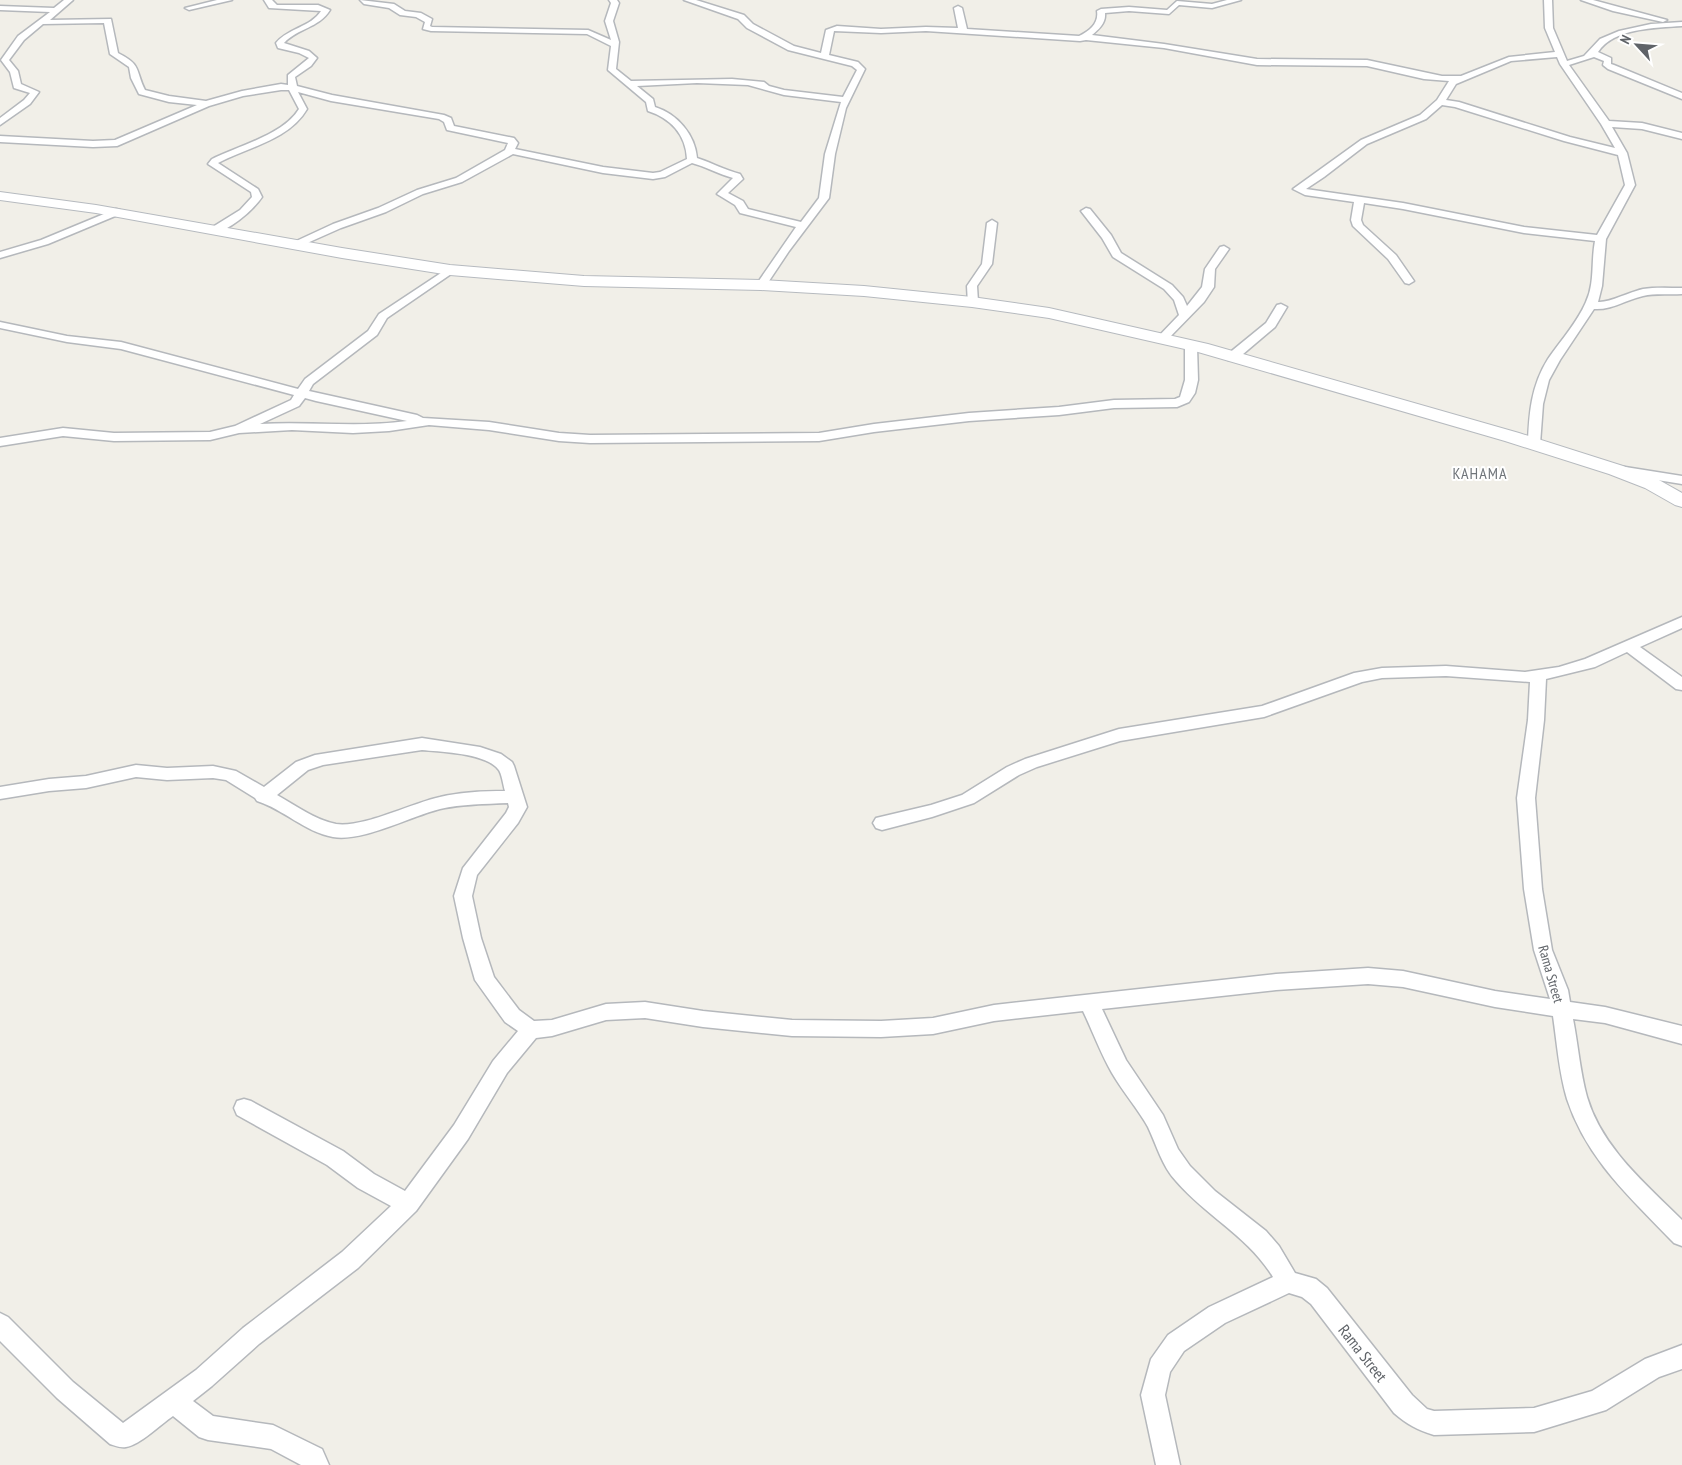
<svg xmlns="http://www.w3.org/2000/svg" width="1682" height="1465" font-family="'PT Sans Narrow',sans-serif">
	<style>
		.lines { fill: none; stroke-linecap: round; stroke-linejoin: round }
		.street-casing { stroke: #b5b8bc; stroke-width: 3 }
		.secondary-casing { stroke: #b6babf; stroke-width: 2 }
		.street { fill: #fff; fill-rule: evenodd }
		.secondary { fill: #fff; fill-rule: evenodd }
		.labels { text-anchor: middle; stroke-width: 4; stroke-linejoin: round; paint-order: stroke }
		.street-label { font-size: 14px; fill: #5f6368; stroke: #fff }
		.quarter-label { font-size: 16px; letter-spacing: 1px; fill: #70757a; stroke: #fff }
		.near-street-label { font-size: 16px; fill: #5f6368; stroke: #fff }
	</style>
	<rect width="100%" height="100%" fill="#f1efe8"/>
	<g class="lines">
		<!-- street casing -->
		<g class="street-casing">
			<path id="street" d="M64,0H73L50,20L111,19L118,53C142,65 135,70 145,90L169,96L206,101L242,91L281,84L288,85V75L309,58L299,53L278,48L276,43C288,28 311,27 321,11L269,8L264,0H272L277,5H318L330,10C319,28 298,28 284,43L309,51L317,58L311,66L295,77L297,86L332,95L444,115L451,118L454,126L514,138L518,143L515,149L603,167L653,173L660,172L687,159C686,134 670,118 648,111L646,102L608,70L611,46L587,34L431,31L423,29L425,22L416,17L400,15L389,8L364,4L360,0L394,4L405,11L421,13L432,19L430,26L432,27L588,30L611,40L605,21L611,3L609,0H617L619,3L613,21L619,42L616,69L631,81L732,79L764,82L769,86L784,90L843,97L857,70L852,66L788,50L747,28L738,19L684,0H696L744,15L753,24L794,46L821,53L826,30L837,26L881,29L926,27L958,28L954,8L958,6L962,8L967,29L1079,36C1090,31 1099,23 1097,11L1101,9L1129,7L1167,10L1177,1L1212,4L1227,0H1241L1212,8L1179,5L1169,14L1129,11L1105,13C1106,23 1099,29 1092,35L1164,44L1257,59L1367,60L1442,76H1461L1509,57L1555,52L1545,28L1544,0H1552L1553,28L1567,61L1584,56L1600,39L1619,31L1651,24L1682,22V26C1655,28 1614,28 1598,52L1611,58V64L1614,65L1682,93V99L1608,69L1603,65L1604,61L1594,57L1569,65L1609,121L1642,123L1682,133V139L1642,129L1612,127L1627,153L1635,185L1606,239L1602,286L1598,302C1609,303 1629,292 1643,289C1655,287 1669,288 1682,288V294C1669,295 1655,293 1643,296C1625,300 1613,310 1594,309L1560,360L1549,380L1543,404L1540,444L1534,448L1529,447L1528,444C1529,414 1531,386 1548,359C1561,340 1577,323 1586,302C1595,283 1591,261 1595,241L1524,233L1403,209L1364,203L1361,220L1363,225L1396,255L1414,281L1409,284L1405,283L1388,259L1353,226L1351,220L1354,202L1305,195L1293,189L1361,140L1420,115L1437,100L1449,81L1424,79L1367,66L1257,65L1164,48L1086,40L1080,41L926,31L881,33L834,31L829,55L858,62L865,69L846,108L835,154L829,198L789,251L765,287L761,288L756,285L796,227L740,213L735,205L717,194L733,178C718,174 707,167 692,163L665,177L653,179L603,173L513,154L462,182L423,194L386,212L341,228L296,248L292,247L291,245L292,243L333,224L378,208L417,190L456,178L505,150L508,143L447,130L444,122L439,119L331,101L298,92L307,109C289,140 248,147 218,163L258,189L262,197C254,209 226,235 211,232L210,230L211,228L240,210L252,197L251,192L208,164L212,159C238,146 283,135 299,109L289,90H281L243,96L209,106L117,146L93,147L0,142V136L93,141L115,140L197,105L169,102L139,94L131,78L129,67L110,54L104,23L43,24L24,40L9,60L18,71L21,84L39,92L30,104L0,125V118L24,100L30,93L14,88L10,72L1,60L18,36L50,12L0,10V6L54,8ZM1557,57L1560,64L1601,124L1615,148L1570,137L1459,102L1446,100L1456,84L1511,61ZM697,83L748,85L784,95L841,102L825,154L819,198L801,222L748,209L743,201L728,193L743,179L740,174C725,170 712,163 697,158C695,134 677,114 655,107L653,99L637,86ZM1442,105L1455,107L1564,141L1618,155L1625,185L1597,235L1524,227L1403,203L1306,189L1324,177L1367,144L1426,119Z
				M217,0H232L189,10L185,8Z
				M1581,0H1593L1667,20L1663,22L1613,11Z
				M1086,208L1090,209L1111,235L1121,253L1172,285L1183,297L1187,306L1202,287L1205,269L1220,247L1224,246L1229,249L1215,269L1214,287L1204,302L1166,341H1158L1156,339L1179,315L1174,300L1164,289L1113,257L1102,238L1081,211Z
				M116,209L120,210V214L48,244L0,258V252L41,240Z
				M992,220L997,223L992,264L977,286L978,302L972,305L968,304L967,286L982,264L987,223Z
				M450,267L455,270L454,272L387,318L377,335L313,384L309,391L417,415L423,418L489,422L559,433L590,435L819,433L874,424L969,413L1059,407L1114,400L1175,399L1180,397L1185,380V346L1191,342L1197,346L1198,380L1195,393L1189,402L1177,407L1114,408L1059,415L969,421L874,432L819,441L590,443L559,441L489,430L429,425L389,431L353,433L292,430L239,433L210,440L114,441L63,436L0,446V438L63,428L114,433L210,432L235,426L291,400L294,395L121,349L67,342L0,328V322L67,336L121,342L298,389L305,379L368,331L379,314ZM305,398L316,401L407,421C358,428 309,421 260,424L299,406Z
				M1281,304L1287,307L1275,327L1236,360H1228L1226,357L1228,354L1266,323L1277,305Z
				M1619,466L1682,476V484L1614,473L1612,470Z
				M1682,617V628L1640,647L1682,677V690L1676,689L1627,652L1595,667L1546,679L1544,720L1535,798L1542,889L1552,950L1568,990L1570,1002L1605,1007L1682,1026V1044L1605,1023L1573,1019C1578,1044 1580,1072 1587,1097C1602,1148 1646,1184 1682,1220V1246L1674,1243C1631,1198 1587,1160 1567,1099C1559,1073 1557,1043 1553,1016L1495,1007L1403,987L1368,984L1276,990L1102,1009L1126,1060L1163,1115L1178,1149L1190,1166L1215,1191L1266,1231L1279,1246L1295,1273L1316,1279L1327,1288L1412,1395L1427,1409L1434,1411L1534,1408L1592,1391L1645,1359L1682,1345V1369L1659,1377L1606,1410L1534,1432L1434,1435C1417,1430 1407,1424 1394,1413L1311,1304L1302,1297L1289,1293L1225,1323L1184,1351L1170,1372L1165,1395L1180,1465H1156L1141,1395L1151,1359L1168,1335L1209,1307L1273,1277C1248,1236 1207,1217 1176,1181C1162,1166 1157,1146 1148,1127C1138,1109 1123,1092 1112,1073C1101,1054 1093,1032 1083,1011L994,1021L933,1034L881,1037L792,1036L703,1027L645,1018L606,1020L552,1036L536,1038L507,1073L468,1139L416,1211L358,1268L259,1344L212,1386L193,1401L213,1416L273,1425L322,1449L329,1465H301L271,1449L208,1440L199,1437L173,1416C161,1424 140,1445 126,1447C120,1448 116,1446 110,1444L57,1398L0,1341V1313L8,1317L73,1382L123,1423L196,1370L243,1328L342,1252L391,1206L358,1188L327,1165L237,1115L234,1108L237,1101L244,1099L251,1101L343,1151L374,1174L405,1191L454,1125L493,1061L518,1031L505,1022L475,980L463,938L454,896L463,868L506,813L509,807L508,803C485,804 462,804 440,809C409,817 363,842 333,837C305,832 283,809 257,801L255,798L226,780L213,778L167,780L136,777L86,788L49,791L0,799V787L49,779L86,776L136,765L167,768L213,766L236,771L264,787L296,762L315,755L422,738L480,747L501,754L512,762L514,766L527,807L518,823L477,875L472,896L481,938L494,977L519,1010L534,1021L552,1020L606,1004L645,1002L703,1011L792,1020L881,1021L933,1018L994,1005L1276,974L1368,968L1403,971L1495,991L1550,999L1534,950L1524,889L1517,798L1528,720L1530,682L1446,676L1382,678L1362,682L1264,717L1120,741L1037,767L1019,775L974,803L932,817L882,830L876,828L873,823L876,818L931,805L962,795L1007,767L1025,759L1119,729L1262,706L1354,673L1382,668L1446,666L1525,672L1559,667L1585,659ZM422,750C441,752 485,753 498,769C502,773 503,785 505,791C483,791 461,792 440,797C412,803 363,828 336,824C315,820 295,805 277,795L308,770L323,765Z"/>
		</g>
		<!-- secondary casing -->
		<g class="secondary-casing">
			<path id="secondary" d="M0,192L96,205L342,248L450,265L584,276L761,280L864,286L972,297L1049,308L1208,344L1519,433L1623,466L1659,480L1682,493V507L1675,505L1645,488L1609,474L1505,441L1198,352L1049,318L972,307L864,296L761,290L584,286L450,275L342,258L96,213L0,200Z"/>
		</g>
		<!-- street -->
		<use href="#street" class="street"/>
		<!-- secondary -->
		<use href="#secondary" class="secondary"/>
	</g>
	<g class="labels">
		<!-- street labels -->
		<g class="street-label">
			<text transform="translate(1551 974) rotate(74)" y="5">Rama Street</text>
		</g>
		<!-- quarter labels -->
		<g class="quarter-label">
			<text x="1480" y="479">KAHAMA</text>
		</g>
		<!-- near-street labels -->
		<g class="near-street-label">
			<text transform="translate(1363 1353) rotate(52)" y="6">Rama Street</text>
		</g>
	</g>
	<!-- north arrow -->
	<g transform="translate(1637 45) rotate(296)" stroke="#ffffff" stroke-width="4" paint-order="stroke">
	<path d="M0-4L9 19L0 12L-9 19Z" fill="#5f6368"/>
	<text y="-8" font-size="14" font-weight="bold" text-anchor="middle" fill="#5f6368">N</text>
	</g>
</svg>
